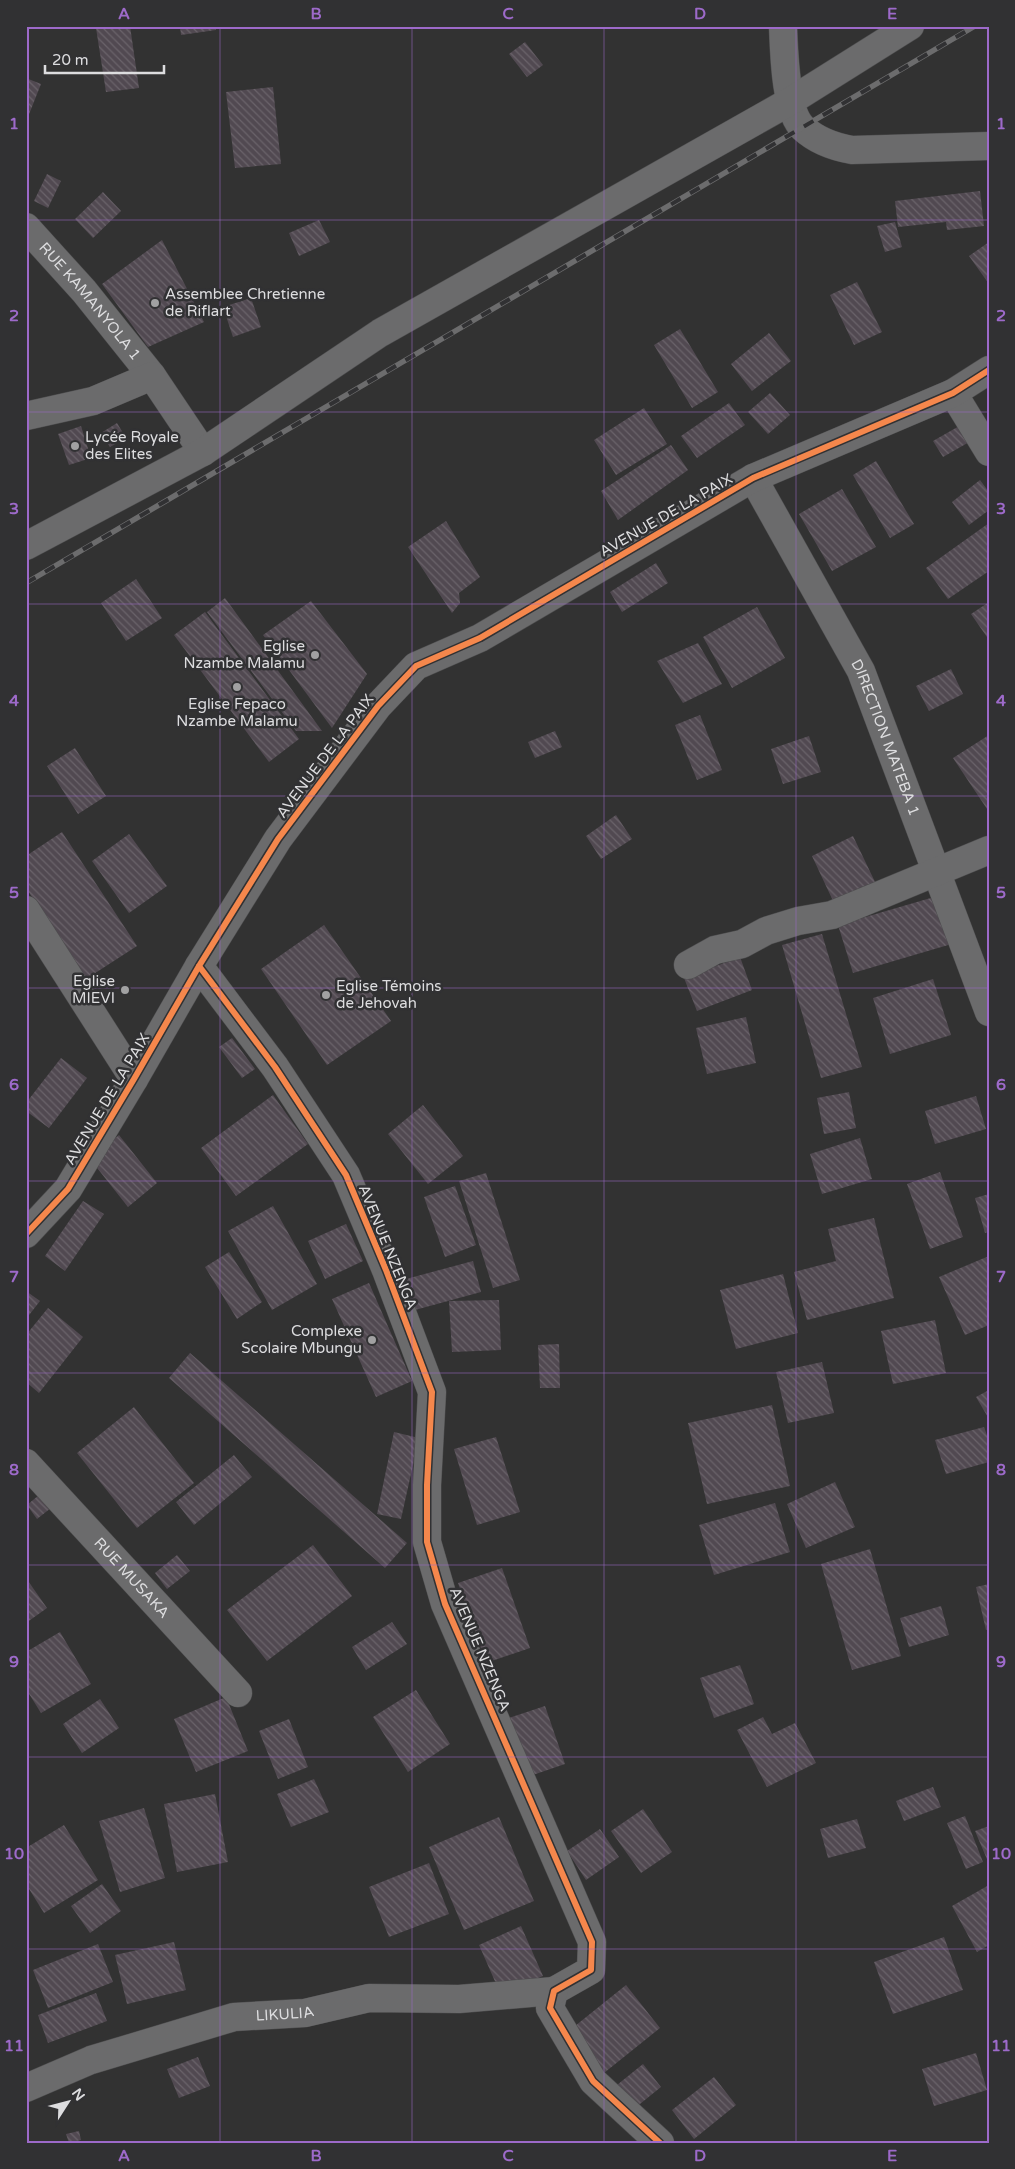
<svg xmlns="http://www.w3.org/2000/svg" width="1015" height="2169" font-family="'Varela Round',sans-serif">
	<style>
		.building { fill: url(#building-back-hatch) }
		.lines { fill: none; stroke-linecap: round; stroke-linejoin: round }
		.minor-casing { stroke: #4d4d4e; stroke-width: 29 }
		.minor { stroke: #6b6b6c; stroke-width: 28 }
		.rail-casing { stroke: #6c6c6d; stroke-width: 5.5 }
		.rail { stroke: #313133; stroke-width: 4; stroke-dasharray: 11; stroke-linecap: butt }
		.cycleway-casing { stroke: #313133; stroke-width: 9 }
		.cycleway { stroke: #f5874c; stroke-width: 6 }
		.grid { fill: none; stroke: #9d6aca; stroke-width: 1; stroke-opacity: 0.55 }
		.poi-dot { fill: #a1a1a2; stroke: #313133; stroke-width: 2 }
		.labels { text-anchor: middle; stroke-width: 5; stroke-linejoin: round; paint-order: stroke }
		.poi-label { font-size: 15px; fill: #dddddf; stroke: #313133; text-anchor: start }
		.street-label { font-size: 15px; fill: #dddddf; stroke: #313133 }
		.neatline { fill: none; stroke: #9d6aca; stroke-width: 2 }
		.grid-label { font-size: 16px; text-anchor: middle; font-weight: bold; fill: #9d6aca }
	</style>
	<defs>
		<pattern id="building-back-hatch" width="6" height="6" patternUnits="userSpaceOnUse" patternTransform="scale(1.25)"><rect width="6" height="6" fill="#514951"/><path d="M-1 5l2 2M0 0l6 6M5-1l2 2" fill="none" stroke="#6a636a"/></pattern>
	</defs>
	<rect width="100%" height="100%" fill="#323232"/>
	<!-- building -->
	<path class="building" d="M108,26H130L139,88L106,92L96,28Z
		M180,26H216V30L181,35Z
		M525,42L543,65L527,77L509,54Z
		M26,78L41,84L26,122Z
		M273,87L281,164L235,168L226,92Z
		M47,174L61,181L48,208L34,201Z
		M980,191L984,226L947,230L946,222L898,227L895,201Z
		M103,192L121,211L93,238L75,219Z
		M319,220L330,242L299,256L289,233Z
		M895,222L902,247L885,252L877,226Z
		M162,240L204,322L148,347L102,284Z
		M989,242V284L969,256Z
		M857,282L882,332L854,345L830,295Z
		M251,298L261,327L233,337L223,307Z
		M680,329L718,392L692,408L654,345Z
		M769,333L791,361L752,391L731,364Z
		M770,393L790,415L768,434L748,412Z
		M729,403L745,425L697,458L681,436Z
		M644,408L667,444L616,475L594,440Z
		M968,421L978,437L943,457L933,441Z
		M117,423L126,438L110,447L101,433Z
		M81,426L91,458L69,465L58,434Z
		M671,445L688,470L618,520L601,491Z
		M876,461L914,524L890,538L853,475Z
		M980,480L989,492V510L969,525L952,502Z
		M842,489L876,547L832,571L799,514Z
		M446,521L480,577L459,593L460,603L452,613L408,547Z
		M989,523V571L948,599L926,568Z
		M656,563L668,583L622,612L610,592Z
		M136,579L162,618L126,641L101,603Z
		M225,598L322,731H296L207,612Z
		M311,601L367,674L332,728L263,635Z
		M989,602V640L971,614Z
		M757,607L785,658L732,688L703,637Z
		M205,612L299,739L269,762L174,635Z
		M698,643L722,684L683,703L657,661Z
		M951,669L963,694L929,711L916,686Z
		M700,715L722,770L697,780L675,725Z
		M555,731L562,747L535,758L528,742Z
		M989,735V808L987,809L953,758Z
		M809,736L821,772L783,784L771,749Z
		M75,748L106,796L78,814L47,766Z
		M616,815L632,839L601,859L586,836Z
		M62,832L137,946L86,979L26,888V856Z
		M129,834L167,886L129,913L92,861Z
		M853,836L876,884L834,903L812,856Z
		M941,895L955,943L853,973L838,925Z
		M324,925L391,1021L327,1065L261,969Z
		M822,934L862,1067L821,1078L782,945Z
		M740,957L752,990L697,1011L684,978Z
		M933,979L951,1035L890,1054L873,998Z
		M746,1017L756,1063L707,1074L696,1028Z
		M232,1038L255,1069L242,1078L219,1047Z
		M61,1058L87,1078L49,1128L26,1111V1103Z
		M849,1092L856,1128L824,1134L817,1098Z
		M273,1095L308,1144L236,1196L201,1148Z
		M976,1096L986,1129L935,1144L925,1111Z
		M423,1105L463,1156L428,1184L388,1134Z
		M119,1135L157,1183L128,1207L90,1159Z
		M860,1138L872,1179L822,1194L810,1154Z
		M940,1172L963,1237L930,1249L907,1184Z
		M486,1173L520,1280L493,1288L459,1181Z
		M455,1186L476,1245L445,1257L424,1197Z
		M989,1194V1232L985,1233L975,1198Z
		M83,1201L104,1214L65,1271L45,1256Z
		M273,1206L317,1284L272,1310L228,1231Z
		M874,1218L894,1298L807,1320L794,1272L836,1261L828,1229Z
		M346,1224L363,1261L325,1279L308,1241Z
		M229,1252L262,1302L237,1319L205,1267Z
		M989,1256V1325L965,1335L939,1277Z
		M473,1261L481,1292L415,1310L406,1279Z
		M783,1274L798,1333L736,1349L720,1290Z
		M369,1283L412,1381L376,1397L332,1299Z
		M26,1291L40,1301L26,1319Z
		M499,1300L501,1350L452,1352L449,1301Z
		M48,1308L83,1337L39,1393L26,1382V1335Z
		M935,1320L946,1373L893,1384L881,1331Z
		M559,1344L560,1388H540L538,1345Z
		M190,1353L407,1543L385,1568L169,1378Z
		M822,1362L834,1413L788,1423L776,1372Z
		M989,1390V1419L976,1397Z
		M772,1405L790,1486L707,1504L688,1423Z
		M134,1407L194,1483L137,1528L77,1453Z
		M984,1427L989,1441V1462L946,1474L935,1440Z
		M394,1432L419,1438L401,1519L377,1514Z
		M496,1437L520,1512L477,1525L454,1449Z
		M234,1455L252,1477L194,1525L176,1502Z
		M835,1482L855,1527L806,1548L787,1504Z
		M45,1490L56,1504L37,1519L27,1505Z
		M775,1503L790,1552L714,1575L699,1525Z
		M313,1545L352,1596L267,1661L227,1610Z
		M870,1549L901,1656L852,1670L821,1564Z
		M177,1555L190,1571L167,1589L155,1573Z
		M502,1568L530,1648L486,1663L458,1583Z
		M26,1578L47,1608L26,1623Z
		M989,1584V1629L986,1630L976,1587Z
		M941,1606L949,1635L909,1647L900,1618Z
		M392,1622L407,1644L366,1670L352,1647Z
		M60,1632L91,1684L41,1713L26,1689V1652Z
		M740,1665L754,1704L714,1718L700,1678Z
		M416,1690L450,1744L408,1772L373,1717Z
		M226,1697L248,1751L196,1772L174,1719Z
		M100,1699L119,1728L82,1753L63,1724Z
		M545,1706L565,1764L527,1777L506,1719Z
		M763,1717L772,1734L795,1723L816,1763L767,1787L737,1730Z
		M289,1719L308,1767L278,1779L259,1731Z
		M314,1779L329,1812L291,1827L277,1794Z
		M933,1787L941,1807L904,1821L896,1801Z
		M215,1794L228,1862L177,1872L164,1804Z
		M144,1808L165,1878L120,1892L99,1821Z
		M643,1809L672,1852L641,1873L611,1831Z
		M965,1816L983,1862L966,1869L947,1823Z
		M499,1817L534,1901L464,1930L429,1847Z
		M857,1819L866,1848L828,1858L820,1829Z
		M64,1825L98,1880L44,1913L26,1884V1848Z
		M989,1826V1864L975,1831Z
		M600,1829L619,1857L586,1880L567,1851Z
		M429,1863L449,1914L389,1937L369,1887Z
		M102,1884L121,1911L90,1933L71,1906Z
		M989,1885V1945L977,1952L952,1906Z
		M521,1926L543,1976L501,1995L479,1945Z
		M944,1937L963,1990L893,2014L874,1962Z
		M174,1942L186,1990L127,2004L115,1955Z
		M98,1944L113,1982L48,2008L33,1970Z
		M626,1985L660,2028L604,2073L570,2030Z
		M96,1993L107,2021L48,2043L38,2015Z
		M976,2053L987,2090L934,2106L922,2069Z
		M198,2057L210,2086L179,2098L167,2069Z
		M643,2064L661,2087L630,2112L612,2089Z
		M714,2077L736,2105L694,2139L672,2110Z
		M79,2131L81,2140L69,2143L66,2134Z"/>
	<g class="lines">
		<!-- minor casing -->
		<g class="minor-casing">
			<g id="minor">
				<path d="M783,26C784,50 785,112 803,128C816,140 835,147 852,150L989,146"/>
				<path id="s1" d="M26,227L84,291L152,376"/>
				<path d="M953,393L989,452"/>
				<path d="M26,416L93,401L152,376L203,452"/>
				<path id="s2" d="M753,478L861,671L989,1012"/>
				<path d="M26,546L203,452L380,333L789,102L910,26"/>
				<path d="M26,910L134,1079"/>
				<path d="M688,965L715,950L742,944L766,931L798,921L832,915L989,850"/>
				<path d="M199,966L275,1067L346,1175L386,1270L432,1392L427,1485V1542L445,1604L592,1942L591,1970L554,1991L550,2008L593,2081L660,2143"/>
				<path d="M26,1234L68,1189L134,1079L199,966L278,839L378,706L416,666L480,638L753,478L953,393L989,370"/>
				<path id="s3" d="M26,1463L238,1693"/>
				<path id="s4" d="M26,2088L91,2060L234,2017L305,2013L369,1998L459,1999L554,1991"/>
			</g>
		</g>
		<!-- minor -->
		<use href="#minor" class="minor"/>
		<!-- rail casing -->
		<g class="rail-casing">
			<path id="rail" d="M26,583L975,26"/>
		</g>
		<!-- rail -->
		<use href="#rail" class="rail"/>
		<!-- cycleway casing -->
		<g class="cycleway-casing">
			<path id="cycleway" d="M199,966L275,1067L346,1175L386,1270L432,1392L427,1485V1542L445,1604L592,1942L591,1970L554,1991L550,2008L593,2081L660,2143
				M26,1234L68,1189L134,1079L199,966L278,839L378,706L416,666L480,638L753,478L953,393L989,370"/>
		</g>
		<!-- cycleway -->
		<use href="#cycleway" class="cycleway"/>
	</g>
	<!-- grid -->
	<path class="grid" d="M220,26V2143M412,26V2143M604,26V2143M796,26V2143M26,220H989M26,412H989M26,604H989M26,796H989M26,988H989M26,1181H989M26,1373H989M26,1565H989M26,1757H989M26,1949H989"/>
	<!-- markers -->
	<g class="poi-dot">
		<circle cx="155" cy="303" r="5"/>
		<circle cx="75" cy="446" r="5"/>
		<circle cx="315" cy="655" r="5"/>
		<circle cx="237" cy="687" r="5"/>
		<circle cx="125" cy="990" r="5"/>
		<circle cx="326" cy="995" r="5"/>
		<circle cx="372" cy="1340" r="5"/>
	</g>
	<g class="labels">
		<!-- poi labels -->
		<g class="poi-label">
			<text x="165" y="299">Assemblee Chretienne<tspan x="165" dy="17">de Riflart</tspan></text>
			<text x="85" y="442">Lycée Royale<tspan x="85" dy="17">des Elites</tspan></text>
			<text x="305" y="651" text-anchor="end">Eglise<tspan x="305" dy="17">Nzambe Malamu</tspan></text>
			<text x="237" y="709" text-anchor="middle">Eglise Fepaco<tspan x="237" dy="17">Nzambe Malamu</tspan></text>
			<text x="115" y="986" text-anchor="end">Eglise<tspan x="115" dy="17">MIEVI</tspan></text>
			<text x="336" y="991">Eglise Témoins<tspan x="336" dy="17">de Jehovah</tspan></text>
			<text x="362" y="1336" text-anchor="end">Complexe<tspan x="362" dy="17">Scolaire Mbungu</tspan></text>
		</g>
		<!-- street labels -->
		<g class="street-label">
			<text dy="5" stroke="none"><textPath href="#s1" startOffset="98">RUE KAMANYOLA 1</textPath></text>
			<text transform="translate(666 515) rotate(-30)" y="5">AVENUE DE LA PAIX</text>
			<text dy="5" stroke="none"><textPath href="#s2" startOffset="292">DIRECTION MATEBA 1</textPath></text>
			<text transform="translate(325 756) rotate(-53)" y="5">AVENUE DE LA PAIX</text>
			<text transform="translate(107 1099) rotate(-59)" y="5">AVENUE DE LA PAIX</text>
			<text transform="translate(388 1247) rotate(68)" y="5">AVENUE NZENGA</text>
			<text dy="5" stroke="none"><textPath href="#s3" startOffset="156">RUE MUSAKA</textPath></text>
			<text transform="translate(480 1649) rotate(67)" y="5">AVENUE NZENGA</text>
			<text dy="5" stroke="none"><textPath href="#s4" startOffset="271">LIKULIA</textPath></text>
		</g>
	</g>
	<!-- border -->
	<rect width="1015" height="2169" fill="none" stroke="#313133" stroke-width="55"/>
	<!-- north arrow -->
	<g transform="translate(68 2102) rotate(54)" stroke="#313133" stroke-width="4" paint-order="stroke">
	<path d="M0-4L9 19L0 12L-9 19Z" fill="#dddddf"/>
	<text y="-8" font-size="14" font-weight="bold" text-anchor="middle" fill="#dddddf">N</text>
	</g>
	<!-- scale -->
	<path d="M45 65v8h119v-8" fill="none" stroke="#dddddf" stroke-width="2.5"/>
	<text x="52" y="65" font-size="15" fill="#dddddf" stroke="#313133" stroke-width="4" paint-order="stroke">20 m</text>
	<rect x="28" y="28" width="960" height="2114" class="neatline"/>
	<g class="grid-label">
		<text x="124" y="19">A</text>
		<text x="316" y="19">B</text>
		<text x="508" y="19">C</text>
		<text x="700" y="19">D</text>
		<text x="892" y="19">E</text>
		<text x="14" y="129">1</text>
		<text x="1001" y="129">1</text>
		<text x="14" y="321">2</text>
		<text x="1001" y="321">2</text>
		<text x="14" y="514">3</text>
		<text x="1001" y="514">3</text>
		<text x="14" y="706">4</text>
		<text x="1001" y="706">4</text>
		<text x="14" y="898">5</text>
		<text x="1001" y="898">5</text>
		<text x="14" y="1090">6</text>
		<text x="1001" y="1090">6</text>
		<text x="14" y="1282">7</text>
		<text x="1001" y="1282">7</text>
		<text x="14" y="1475">8</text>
		<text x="1001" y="1475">8</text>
		<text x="14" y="1667">9</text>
		<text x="1001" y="1667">9</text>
		<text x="14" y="1859">10</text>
		<text x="1001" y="1859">10</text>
		<text x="14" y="2051">11</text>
		<text x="1001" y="2051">11</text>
		<text x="124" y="2161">A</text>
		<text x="316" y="2161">B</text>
		<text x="508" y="2161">C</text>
		<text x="700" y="2161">D</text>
		<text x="892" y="2161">E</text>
	</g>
</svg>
